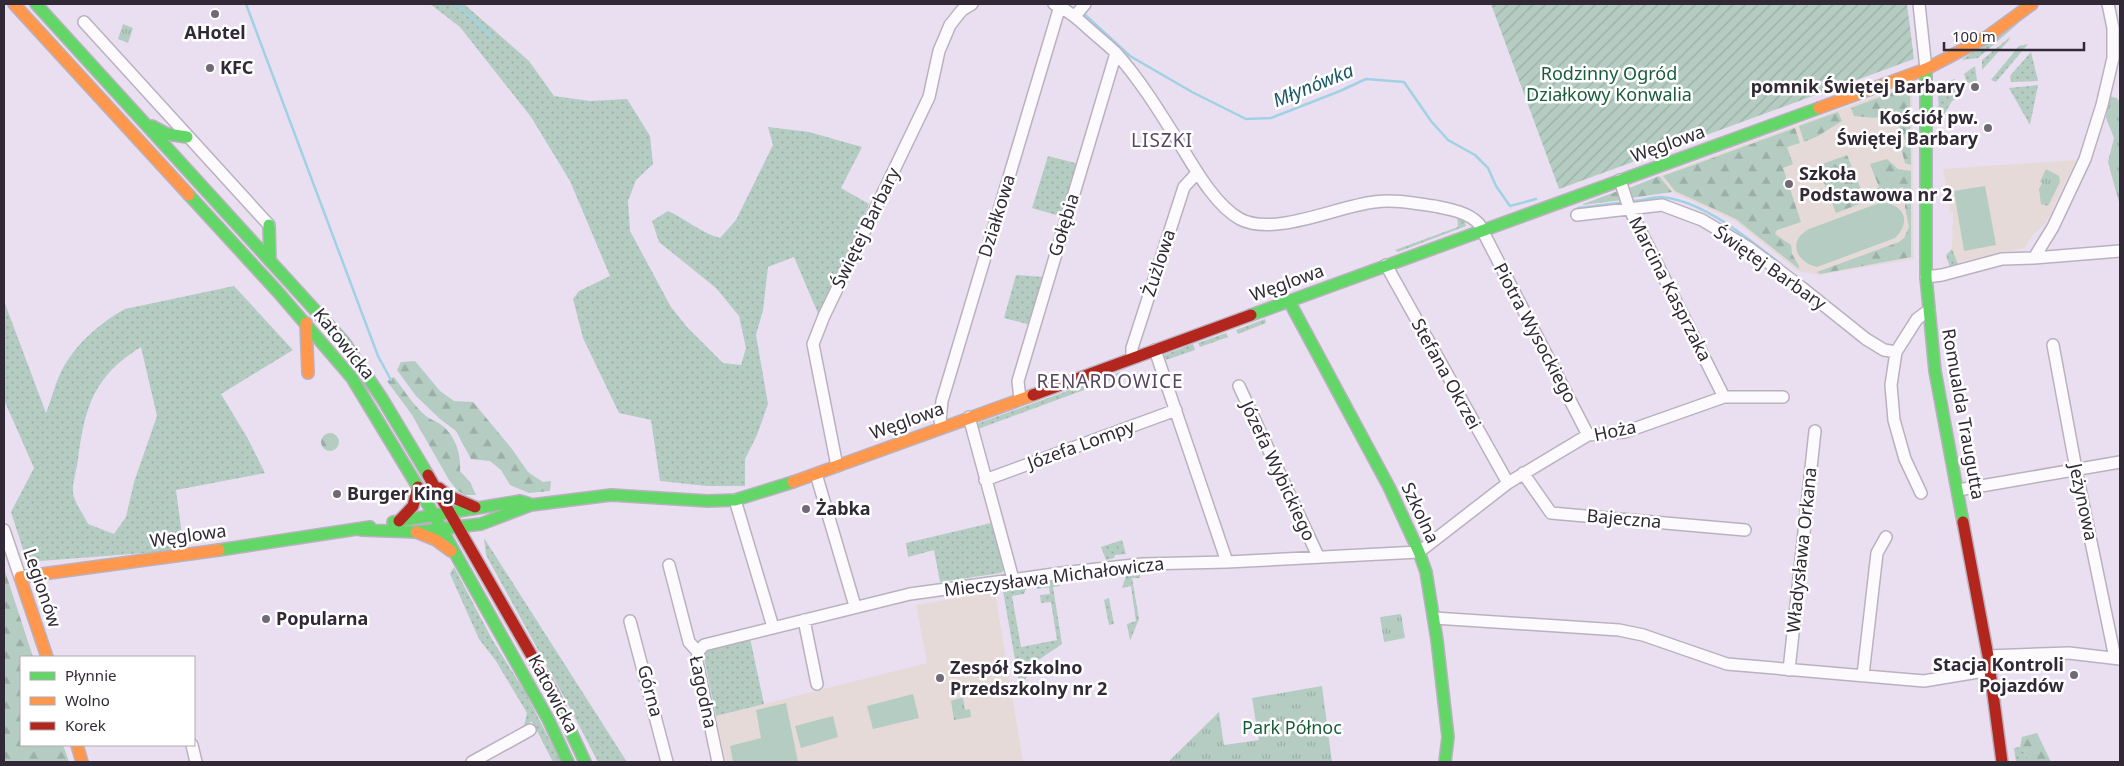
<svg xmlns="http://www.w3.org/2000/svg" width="2124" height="766" font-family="'Noto Sans',sans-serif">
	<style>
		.education { fill: #e5dad7 }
		.grass { fill: url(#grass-dots); fill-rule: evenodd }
		.forest { fill: url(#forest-firs) }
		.park { fill: url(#park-tufts) }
		.garden { fill: url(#garden-furrows) }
		.pitch { fill: #b4ccc2 }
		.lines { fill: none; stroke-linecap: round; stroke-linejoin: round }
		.stream { stroke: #a0d2e4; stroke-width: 2.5 }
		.street-casing { stroke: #bab1bf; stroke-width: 14 }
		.fast-casing { stroke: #bab1bf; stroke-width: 14 }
		.slow-casing { stroke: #bab1bf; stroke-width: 14 }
		.jam-casing { stroke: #bab1bf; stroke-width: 14 }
		.street { stroke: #fcfafd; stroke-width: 11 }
		.fast { stroke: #63d668; stroke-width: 11 }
		.slow { stroke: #ff974d; stroke-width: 11 }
		.jam { stroke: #b3261e; stroke-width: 11 }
		.poi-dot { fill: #726977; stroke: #fff; stroke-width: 2 }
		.labels { text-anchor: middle; stroke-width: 5; stroke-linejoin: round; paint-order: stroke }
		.poi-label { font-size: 18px; font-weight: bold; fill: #312a36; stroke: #fff; text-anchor: start }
		.park-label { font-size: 18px; fill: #185c3a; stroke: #fff }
		.street-label { font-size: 18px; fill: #312a36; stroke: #fff }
		.water-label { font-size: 19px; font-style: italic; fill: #195866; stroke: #fff }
		.neighbourhood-label { font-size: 19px; letter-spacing: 1px; fill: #584762; stroke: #fff }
	</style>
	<defs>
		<pattern id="grass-dots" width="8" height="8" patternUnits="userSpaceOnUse" patternTransform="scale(1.25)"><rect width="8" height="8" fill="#b4ccc2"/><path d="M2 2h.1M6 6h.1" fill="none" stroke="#9bafa7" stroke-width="1.8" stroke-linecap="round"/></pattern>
		<pattern id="forest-firs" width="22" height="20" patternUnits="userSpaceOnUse" patternTransform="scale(1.25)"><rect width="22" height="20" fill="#b4ccc2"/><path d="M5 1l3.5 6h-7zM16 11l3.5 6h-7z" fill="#9bafa7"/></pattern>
		<pattern id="park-tufts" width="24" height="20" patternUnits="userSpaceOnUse" patternTransform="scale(1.25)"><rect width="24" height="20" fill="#b4ccc2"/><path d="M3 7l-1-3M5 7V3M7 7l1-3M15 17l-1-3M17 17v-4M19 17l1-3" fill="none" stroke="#9bafa7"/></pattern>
		<pattern id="garden-furrows" width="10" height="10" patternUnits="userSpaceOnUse" patternTransform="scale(1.25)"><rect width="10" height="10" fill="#b4ccc2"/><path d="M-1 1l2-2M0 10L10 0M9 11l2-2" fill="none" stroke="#9bafa7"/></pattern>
	</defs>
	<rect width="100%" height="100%" fill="#eadff1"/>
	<!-- education -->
	<path class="education" d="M1904,86L1912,92L1914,259L1819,275L1798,271L1735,221L1672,192L1659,176Z
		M2076,160L2045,224L2031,237L2025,248L1958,262L1952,249L1953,212L1950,211L1943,169Z
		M995,592L1023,762H726L716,716L927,663L916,605Z"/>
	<!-- grass -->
	<path class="grass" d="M430,4H464L529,61L554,96L590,101L627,99L650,136L653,164L636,180L628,201L630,231L671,307L687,327L723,363L741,365L746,348L739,316L716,288L659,242L652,221L668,211C686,219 701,233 720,238L736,220L773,145L768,127L809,132L862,147L841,188L869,204L820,318L794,257L768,267L763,310L756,335L768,404L757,435L745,459V486H707L660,481L651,420L619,413L583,338L573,299L579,291L610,276L570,181L531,117L460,27Z
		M2020,22L1978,58L1961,60Z
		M2010,37L2009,40L1982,70V60Z
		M2028,44L1996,82L1991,80L2019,46Z
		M2031,52L2038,81L2011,82L2010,76Z
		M1975,66L1977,81L1967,83L1964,74Z
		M1955,79L1957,98L1952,101L1939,123L1938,87L1941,83Z
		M2038,85L2030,125L2009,88Z
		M1048,156L1079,164L1063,217L1032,208Z
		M1457,216L1463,217L1466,226L1398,252L1395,250L1458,227Z
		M1952,249L1959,266L1950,267L1946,255Z
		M1016,275L1045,277L1031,325L1004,318Z
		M234,286L293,350L221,394L248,439L265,473L176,490L184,550L27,562L11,512L34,468L4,400V301L46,413C52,398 56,380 64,366C78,342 101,322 125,309ZM141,347L157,416L134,482L126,517L114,534L88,524C84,515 74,502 73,493C72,483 77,469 78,459C85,406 94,376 141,347Z
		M1265,319L1266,323L1238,334L1236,330Z
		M1226,333L1228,337L1200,347L1198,343Z
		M1193,344L1195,350L1166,360L1164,355Z
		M1120,372L1122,376L978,429L976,424Z
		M991,523L1004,570L1001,573L940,582L934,550L908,557L906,543Z
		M484,538L627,762H598L569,706L486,555Z
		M1122,540L1126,554L1115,555L1114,558L1106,560L1101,547Z
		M454,567L493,641L525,692L561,762H553L532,721L524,726L527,713L496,661L479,639L450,574Z
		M1140,575V578H1132L1139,619L1130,641L1127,624L1136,621L1131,586L1122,588L1126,576Z
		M1054,581L1057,582L1060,586L1053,587L1062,644L1037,661L1020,688L1003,591L1027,587L1024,594L1012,596L1021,647L1057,640L1051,602L1041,603L1040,595L1050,594L1049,587L1038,589L1033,584Z
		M1109,598L1114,624L1109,625L1104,600Z
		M750,638L764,704L716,716L703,653L708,648Z
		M2020,747L2031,762H2016L2014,748Z"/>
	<!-- forest -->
	<path class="forest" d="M1902,89L1910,93L1911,165L1905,163L1901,148L1907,145L1893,112L1875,118L1854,116L1851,108Z
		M1838,112L1842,121L1818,136L1804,142L1799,126Z
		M1795,128L1800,143L1787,147L1793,164L1783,168L1801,222L1777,230L1775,234L1791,245L1792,254L1799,266V269L1736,219L1675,191L1663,176Z
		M1847,155L1863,194L1879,187L1870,164L1887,159L1898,169L1911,171V257L1820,274L1817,272L1899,242L1904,238L1909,227L1905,207V196L1903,187L1836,213L1817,166Z
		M1659,176L1672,192L1631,198L1627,189Z
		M1618,191L1622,200L1583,205V204Z
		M415,361L440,391L454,401L473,402L512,449L528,472L543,482L551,481L550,491L529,493L510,485L501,470L490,461L471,459L456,431L440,419L416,396L397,370L401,362Z
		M394,377C404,390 413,405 426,416C431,420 438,422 443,426C456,438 461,454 460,471L470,482L476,495H465L458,491L449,480L412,415L387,381Z
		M321 442a9 9 0 1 1 18 0a9 9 0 1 1-18 0Z
		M4,568L33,657H21V745H63L69,762H4Z
		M2037,733L2051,762H2031L2020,747L2022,737Z"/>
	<!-- park -->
	<path class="park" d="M123,24L133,28L128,43L118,39Z
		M2109,96L2117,98L2120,102V206L2108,162L2114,138L2106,118Z
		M2046,169L2059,176L2060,182L2048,206L2041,204L2039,189L2042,183L2040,182Z
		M1401,614L1405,638L1384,642L1380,617Z
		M1322,686L1332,762H1168L1219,712L1224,745L1259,740L1252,698Z
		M963,697L965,710L970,709L971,717L954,720L951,701Z"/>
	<!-- garden -->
	<path class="garden" d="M1491,4H1907L1914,59L1559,189Z"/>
	<!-- pitch -->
	<path class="pitch" d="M1985,186L1996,245L1964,251L1954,191Z
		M1882,202C1904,205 1912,221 1895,238L1817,267C1796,262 1787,241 1809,229Z
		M913,694L919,718L873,729L867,706Z
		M786,703L798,762H733L730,746L761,738L756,710Z
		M833,716L838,737L801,748L795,726Z"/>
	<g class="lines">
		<!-- stream -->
		<path class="stream" d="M246,4L378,356L391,380
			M452,4L463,10L492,37
			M1083,13L1130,56L1192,92L1246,119L1271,118L1340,91L1366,79L1404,82L1431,121L1448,140L1475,155L1488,168L1496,186L1510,206L1536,199
			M1634,201C1643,200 1653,197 1661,197C1703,200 1749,240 1781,264
			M1578,208L1619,203"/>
		<!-- street casing -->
		<g class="street-casing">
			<path id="street" d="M1054,4C1068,10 1079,20 1090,30C1099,38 1108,45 1116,53C1141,81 1161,114 1181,146C1195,169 1216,206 1240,219C1274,237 1338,206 1374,202C1394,199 1414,203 1434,206C1449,209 1468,212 1479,224L1588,435
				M1919,4L1926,69
				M1075,16L1085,4
				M84,22L269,225
				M1620,180L1629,208L1724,397
				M1577,215L1662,205L1702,220L1749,248L1801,287L1866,339L1884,350L1896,352
				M2034,258L2120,251
				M1386,265L1508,483
				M1926,277L1942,275L2002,259L2034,258L2053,227L2085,159L2102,105L2113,58V28L2108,4
				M2053,345L2076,469L2115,658
				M1155,350L1227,562
				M1132,358V348L1184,187L1197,173
				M1239,386L1318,556
				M1020,399L1018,381L1116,53
				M969,417L1013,579
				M942,427L940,421L942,401L1060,6
				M837,466L813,344L824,316L929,97L939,51L950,25L962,10L972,4
				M1523,473L1551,513L1745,530
				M816,474L855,606
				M985,480L1176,410
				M1958,490L2120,462
				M1921,493L1905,459L1894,420L1891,385L1896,352L1917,319L1929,310
				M735,500L773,627
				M4,530L20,577
				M669,565L689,642L698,652L697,662L718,762
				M1434,618L1619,630L1643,635L1727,664L1924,681L1990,670
				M804,620L817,684
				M630,621L667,762
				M698,652L704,645L910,594L1061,573L1143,564L1227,562L1419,552L1508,483L1588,435L1625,432L1724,397H1783
				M1988,656L2069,653L2120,659
				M1789,670L1815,431
				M1863,675L1877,553L1886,537
				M192,745L196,762
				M472,762L530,730"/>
		</g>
		<!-- fast casing -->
		<g class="fast-casing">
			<path id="fast" d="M36,4L344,342L383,400L428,475
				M1926,69V277L1935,371L1963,522
				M152,126L167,134L187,137
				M189,195L278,292L352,378L418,487L548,719L568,762
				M269,225L270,261
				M1289,301L1389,487L1419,552L1426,572L1437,640L1448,737L1445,762
				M1251,315L1819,108
				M393,522L520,501L530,504
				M361,530L416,532L481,524L531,505L611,495L708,501L735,500L793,482
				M219,550L370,527
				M552,691L585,762"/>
		</g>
		<!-- slow casing -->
		<g class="slow-casing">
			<path id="slow" d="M14,4L189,195
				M1819,108L1926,69L1987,37L2032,4
				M306,323L308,373
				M793,482L1033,395
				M416,532L436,540L451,551
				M47,657L20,577L219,550
				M77,745L82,762"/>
		</g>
		<!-- jam casing -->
		<g class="jam-casing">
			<path id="jam" d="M1033,395L1251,315
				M428,475L552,691
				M439,488L449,496L475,507
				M399,521L413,506L418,487
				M1963,522L1988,656L2002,762"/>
		</g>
		<!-- street -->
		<use href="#street" class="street"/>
		<!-- fast -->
		<use href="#fast" class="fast"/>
		<!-- slow -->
		<use href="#slow" class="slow"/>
		<!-- jam -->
		<use href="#jam" class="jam"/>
	</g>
	<!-- markers -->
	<g class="poi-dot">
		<circle cx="215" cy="14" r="5"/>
		<circle cx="210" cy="68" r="5"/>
		<circle cx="1975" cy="87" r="5"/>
		<circle cx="1988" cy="128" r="5"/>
		<circle cx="1789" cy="184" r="5"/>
		<circle cx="337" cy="494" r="5"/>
		<circle cx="806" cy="509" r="5"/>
		<circle cx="266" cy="619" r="5"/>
		<circle cx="2074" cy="675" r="5"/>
		<circle cx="940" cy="678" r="5"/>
	</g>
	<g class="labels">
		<!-- poi labels -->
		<g class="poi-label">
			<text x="215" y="39" text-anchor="middle">AHotel</text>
			<text x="220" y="74">KFC</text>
			<text x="1965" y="93" text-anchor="end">pomnik Świętej Barbary</text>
			<text x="1978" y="124" text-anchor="end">Kościół pw.<tspan x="1978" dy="21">Świętej Barbary</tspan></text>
			<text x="1799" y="180">Szkoła<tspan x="1799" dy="21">Podstawowa nr 2</tspan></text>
			<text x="347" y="500">Burger King</text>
			<text x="816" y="515">Żabka</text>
			<text x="276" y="625">Popularna</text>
			<text x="2064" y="671" text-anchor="end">Stacja Kontroli<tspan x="2064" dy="21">Pojazdów</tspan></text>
			<text x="950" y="674">Zespół Szkolno<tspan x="950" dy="21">Przedszkolny nr 2</tspan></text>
		</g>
		<!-- park labels -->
		<g class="park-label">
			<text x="1609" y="80">Rodzinny Ogród<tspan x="1609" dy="21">Działkowy Konwalia</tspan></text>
			<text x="1292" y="734">Park Północ</text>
		</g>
		<!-- street labels -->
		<g class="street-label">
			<text transform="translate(1668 144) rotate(-20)" y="6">Węglowa</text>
			<text transform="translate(997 216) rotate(-73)" y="6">Działkowa</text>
			<text transform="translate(1064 225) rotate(-73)" y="6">Gołębia</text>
			<text transform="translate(866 228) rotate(-64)" y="6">Świętej Barbary</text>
			<text transform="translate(1159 263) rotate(-72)" y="6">Żużlowa</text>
			<text transform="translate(1770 268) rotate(35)" y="6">Świętej Barbary</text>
			<text transform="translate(1287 283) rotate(-20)" y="6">Węglowa</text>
			<text transform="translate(1670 289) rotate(63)" y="6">Marcina Kasprzaka</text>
			<text transform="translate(1535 333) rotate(62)" y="6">Piotra Wysockiego</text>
			<text transform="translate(344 344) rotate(51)" y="6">Katowicka</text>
			<text transform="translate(1446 374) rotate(61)" y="6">Stefana Okrzei</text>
			<text transform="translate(1963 414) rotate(80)" y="6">Romualda Traugutta</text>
			<text transform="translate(907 421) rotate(-20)" y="6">Węglowa</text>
			<text transform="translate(1615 431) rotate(-12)" y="6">Hoża</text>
			<text transform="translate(1081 445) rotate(-20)" y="6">Józefa Lompy</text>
			<text transform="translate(1278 471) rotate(65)" y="6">Józefa Wybickiego</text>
			<text transform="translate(2083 502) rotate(78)" y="6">Jeżynowa</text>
			<text transform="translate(1420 513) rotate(65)" y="6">Szkolna</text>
			<text transform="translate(1624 519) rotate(5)" y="6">Bajeczna</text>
			<text transform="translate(188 536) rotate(-8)" y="6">Węglowa</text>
			<text transform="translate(1802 550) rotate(-84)" y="6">Władysława Orkana</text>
			<text transform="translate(1054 577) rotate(-7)" y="6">Mieczysława Michałowicza</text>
			<text transform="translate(42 588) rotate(71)" y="6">Legionów</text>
			<text transform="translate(650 691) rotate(75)" y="6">Górna</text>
			<text transform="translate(703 692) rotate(78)" y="6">Łagodna</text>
			<text transform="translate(553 694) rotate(62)" y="6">Katowicka</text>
		</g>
		<!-- water labels -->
		<g class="water-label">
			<text transform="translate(1313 85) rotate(-22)" y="7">Młynówka</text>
		</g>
		<!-- neighbourhood labels -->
		<g class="neighbourhood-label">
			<text x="1162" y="147">LISZKI</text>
			<text x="1110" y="388">RENARDOWICE</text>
		</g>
	</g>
	<!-- border -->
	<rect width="2124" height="766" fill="none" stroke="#312a36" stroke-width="10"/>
	<!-- legend -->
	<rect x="20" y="656" width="175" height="90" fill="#ffffff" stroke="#adaaaf"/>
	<rect x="30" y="672" width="25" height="8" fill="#63d668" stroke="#adaaaf"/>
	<text x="65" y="681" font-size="15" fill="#312a36">Płynnie</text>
	<rect x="30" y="697" width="25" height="8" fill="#ff974d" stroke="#adaaaf"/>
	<text x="65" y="706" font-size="15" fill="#312a36">Wolno</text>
	<rect x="30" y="722" width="25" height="8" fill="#b3261e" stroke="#adaaaf"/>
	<text x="65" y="731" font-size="15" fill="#312a36">Korek</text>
	<!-- scale -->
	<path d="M1944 42v8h140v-8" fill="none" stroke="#312a36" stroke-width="2.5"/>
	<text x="1952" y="42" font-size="15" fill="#312a36" stroke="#ffffff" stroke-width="4" paint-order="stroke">100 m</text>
</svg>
